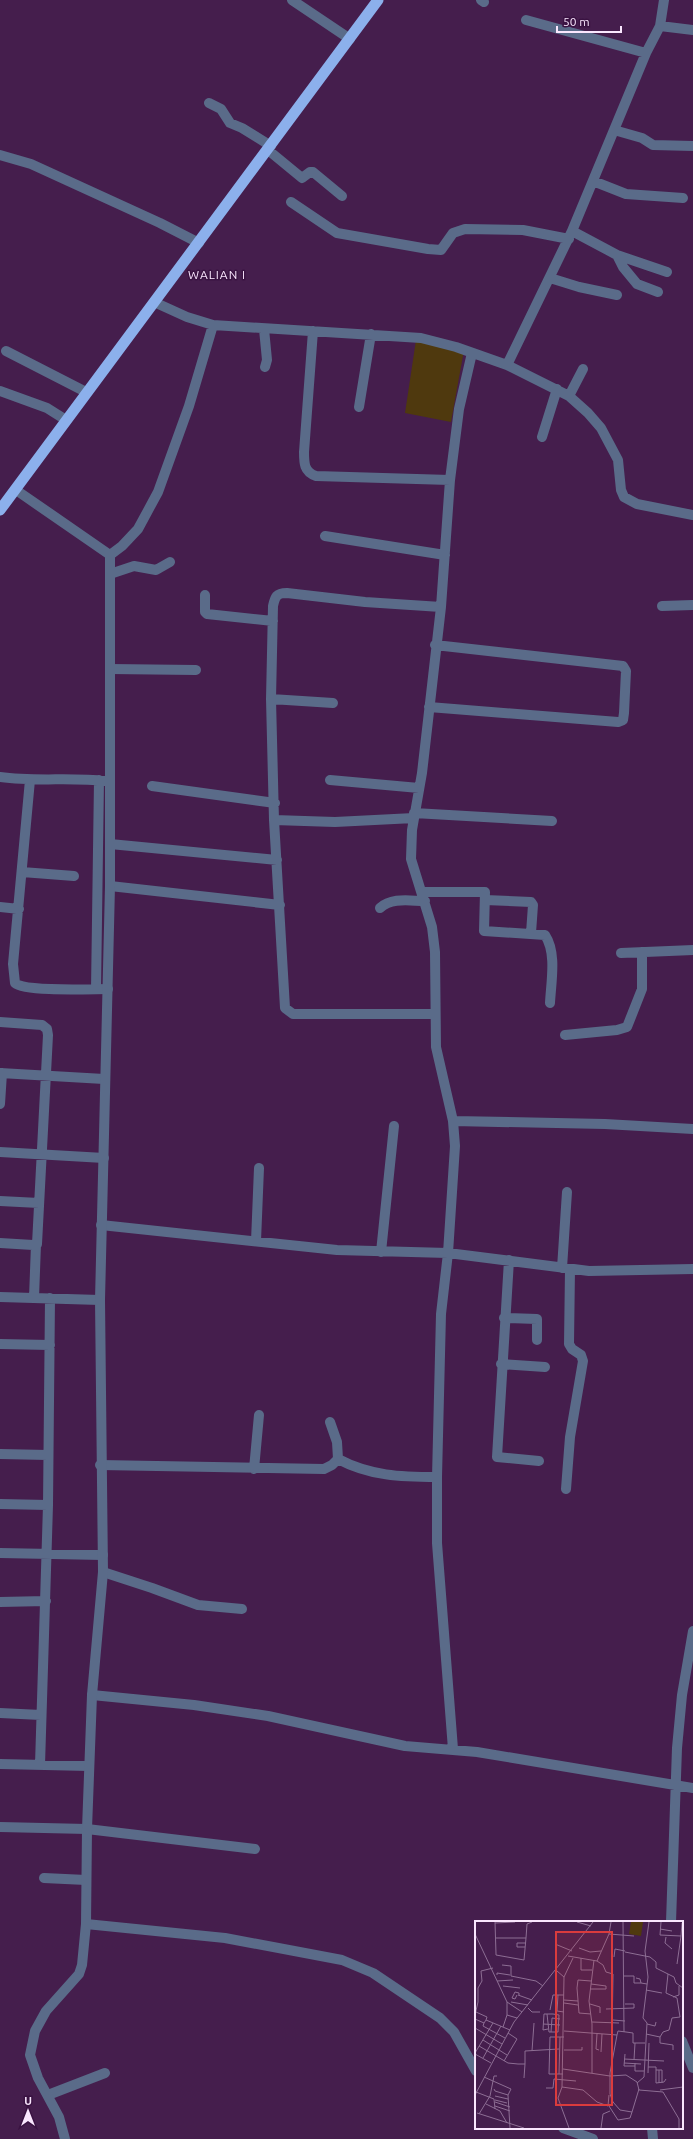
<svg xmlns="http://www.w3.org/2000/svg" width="693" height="2139" font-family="Ubuntu,sans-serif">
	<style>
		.green { fill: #4f390e }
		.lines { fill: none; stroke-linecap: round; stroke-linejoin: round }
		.minor { stroke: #5a6b89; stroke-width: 10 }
		.tertiary { stroke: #5a6b89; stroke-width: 10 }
		.trunk { stroke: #8cb0ec; stroke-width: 11 }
		.labels { text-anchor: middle; stroke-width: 3; stroke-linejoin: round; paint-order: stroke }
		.neighbourhood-label { font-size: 12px; letter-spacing: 1px; fill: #fae7fe; stroke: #3a1342 }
		.inset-road { fill: none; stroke: #8d6e94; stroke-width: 1 }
		.view { fill: #da3b3d; fill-opacity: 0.15; stroke: #da3b3d; stroke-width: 2 }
		.inset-edge { fill: none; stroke: #fae7fe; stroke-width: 2 }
	</style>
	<rect width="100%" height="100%" fill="#451e4d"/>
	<!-- green -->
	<path class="green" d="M416,340L464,350L451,422L405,413Z"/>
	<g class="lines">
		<!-- minor -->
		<path class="minor" d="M292,0L350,39
			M481,0L484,2
			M526,20L646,53
			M660,26L693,30
			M209,103L221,109L230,123L242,128L271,146
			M614,130L642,138L653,145L693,146
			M268,150L302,178L310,172H313L342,196
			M0,155L31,164L160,223L199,243
			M593,181L626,194L683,198
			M291,202L337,233L428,249L441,250L453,233L465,229L523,230L569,239
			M572,231L617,255L623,267L637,284L658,292
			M617,255L667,272
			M550,278L579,287L617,295
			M154,302L187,317L213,325L421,338L456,347L507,365L569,396L588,413L601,428L618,460L621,490L624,497L637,504L693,515
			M264,329L267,360L265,367
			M313,331L304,452C304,463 304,472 316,476L450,480
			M6,351L86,392
			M507,365L572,231L646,53L660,26L664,0
			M0,391L47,408L66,420
			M569,396L583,369
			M359,407L371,334
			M542,437L557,389
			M325,536L445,555
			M110,555L122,546L138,529L158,492L189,406L213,325
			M110,574L134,566L156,570L170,562
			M205,595V612L207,614L273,621
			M662,606L693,605
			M110,669L196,670
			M271,699L333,703
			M429,707L618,722L623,720L624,713L626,671L623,666L435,645
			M0,777C35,782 70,777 106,781
			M30,780L13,964L15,983C25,992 91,989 108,989
			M330,780L419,788
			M152,786L275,803
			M414,813L552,821
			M274,820L335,822L414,818
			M110,844L277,860
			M22,872L74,876
			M110,886L280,905
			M422,892H485L484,931L545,935C557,953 551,982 550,1003
			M485,900L531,902L533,905L531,933
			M0,907L19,909
			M380,908C392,897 410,901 425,901
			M621,953L693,950
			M96,989L99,780
			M435,1014H293L285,1008L274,820L271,699L273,606C275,597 276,593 287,593L365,602L441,607
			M0,1022L42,1025L47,1029L48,1035L37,1244L33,1245L0,1243
			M565,1035L617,1030L627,1027L642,989V952
			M0,1073L104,1079
			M0,1104L2,1073
			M453,1121L605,1124L693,1129
			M0,1152L104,1158
			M0,1201L39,1203
			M101,1225L337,1250L448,1253L589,1271L693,1269
			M256,1241L259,1168
			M381,1252L394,1126
			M509,1260L497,1457L539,1461
			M562,1268L567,1192
			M0,1297L100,1300
			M34,1298L36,1244
			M504,1318L537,1319V1340
			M0,1344L50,1345
			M501,1364L545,1367
			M0,1454L48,1455
			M338,1459C370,1476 401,1477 437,1477
			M100,1465L324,1469L332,1465L338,1459L337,1442L330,1422
			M254,1469L259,1415
			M566,1489L570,1437L583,1361L581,1355L572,1349L569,1344L570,1269
			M0,1504L48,1505
			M0,1553L103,1555
			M103,1572L152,1588L198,1605L242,1609
			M0,1602L46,1601
			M92,1695L194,1705L268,1716L405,1746L477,1752L693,1788
			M0,1713L41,1715
			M453,1749L437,1543V1477L441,1314L448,1253L455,1146L453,1121L436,1047L435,952L432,927L411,859L412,830L422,773L441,607L450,480L459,409L472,353
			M0,1764L89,1766
			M40,1765L48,1505L50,1298
			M0,1827L87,1829L255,1849
			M44,1878L86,1880
			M671,1922L677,1748L682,1695L693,1631
			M86,1924L225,1938L342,1960L373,1973L440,2018L454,2032L476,2071
			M682,2041L693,2068
			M48,2095L105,2073
			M563,2128L593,2139
			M652,2128L653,2139"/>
		<!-- tertiary -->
		<path class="tertiary" d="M16,490L110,555V886L100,1300L103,1572L92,1695L87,1829L86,1924L82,1965L79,1974L46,2011L35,2031L30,2055L38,2078L59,2117L65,2139"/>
		<!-- trunk -->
		<path class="trunk" d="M0,510L378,0"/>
	</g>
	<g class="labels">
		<!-- neighbourhood labels -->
		<g class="neighbourhood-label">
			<text x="217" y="279">WALIAN I</text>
		</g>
	</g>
	<!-- overview -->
	<g transform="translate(475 1921)">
		<rect width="208" height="208" fill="#451e4d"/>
		<path d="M156,1H168L166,15L154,13Z" fill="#4f390e"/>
		<path class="inset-road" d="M20,1L21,33V34L49,39L51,17H21M102,1L116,5M148,1L149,111M186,1L185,14L206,15L202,43M20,2L40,1M185,8L197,10M0,13L32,81L47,91M134,13L159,15M206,15L207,2M191,16L190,22L197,28M51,17L52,3L57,1M80,23L97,30M50,26H42V22H51M104,27L115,31L126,30M150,31L175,36L181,41V47L199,56L201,62L208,67M93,35L122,40L128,44L131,51L138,53L137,113M139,36L140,28L150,30M106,37V49H117M122,40L134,13L136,1M27,44L36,45V55L61,60L68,65M82,50L89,56L87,166L83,177L94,207M22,54V52L35,54M149,55H159V62H166M89,56L98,37M161,57L165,58L166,62L172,63M22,60L38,59M28,65L45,67M115,68H131V65L116,63M171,69L187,72M42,74L40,78L37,77L40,71L44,72V74M43,74L57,79M83,74L82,90L89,91M198,76L204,74V65M89,79L103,80M32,81V94L42,97M36,81L53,84M89,82L103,84M115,83L125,86V92M53,87L57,91H65M131,88L159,87V83H150M75,89L78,74H89M1,91L12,96L11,99M72,93L74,111H83L84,94L78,93H69L68,109L73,108M116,93L104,92L102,67L103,59L116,60M0,94L3,81V67L7,60L6,50L18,47M0,98L9,102L11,99L35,109M138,99L150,100M117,101L144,102M9,102L8,105L30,117M68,103L85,104M172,103L180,105L181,101M28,106L32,94M0,107L27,123M89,110L142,114L143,110L151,111L158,112V122H170M76,111L77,97L85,98M122,113L121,128L124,129M171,113L185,116V122L198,124V129M142,114L135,152V173L138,181L145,189L157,191L164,168M185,116L188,111L194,109L197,97L205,96L202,77L191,72L193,53M8,119L32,134M4,125L33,142L43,143H50V130L84,128M89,129H107V126M57,130L59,102M126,131L127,113M0,132L18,102M0,133L16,142M150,133L149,145H160M8,137L26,105M149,138L189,140M159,139L160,122M29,140L42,118L33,112M149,142L166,143M160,142V150H169M173,146H181V162L189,161L191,158M88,148L135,155L151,154L162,161L164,169L188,171L204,198V207M181,149H187V162M117,152V103L114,80L119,39M173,152L174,122M84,153L85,116M88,153H74L75,116H89M9,156L36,168L33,174L35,207M49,157L50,143M162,162L169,156L172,102L168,97L173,56L170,30L174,1M184,162V149M87,166L108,169L122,181L133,185L134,174M71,167H78L79,158L101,160M19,168L20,170L33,174M185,169L208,166M1,171L19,178L20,188M0,174L39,101L118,1M20,175L33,178M20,179L32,182M20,181L35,186M11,183L25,190L32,202M20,185L35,190M134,185L143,199L155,197L157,191M2,192L49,207M4,193L15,175L19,155H22M126,207L128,193L135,190"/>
		<path class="view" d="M81,11H137V184H81Z"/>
		<rect width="208" height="208" class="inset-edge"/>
	</g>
	<!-- north arrow -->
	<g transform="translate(28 2111)" stroke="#3a1342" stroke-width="3" paint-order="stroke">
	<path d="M0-3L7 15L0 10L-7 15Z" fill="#fae7fe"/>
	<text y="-6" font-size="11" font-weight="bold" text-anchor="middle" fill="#fae7fe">U</text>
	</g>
	<!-- scale -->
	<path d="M557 26v6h64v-6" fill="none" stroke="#fae7fe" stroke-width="2"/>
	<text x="563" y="26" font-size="12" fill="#fae7fe" stroke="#3a1342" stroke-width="3" paint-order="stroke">50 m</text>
</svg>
